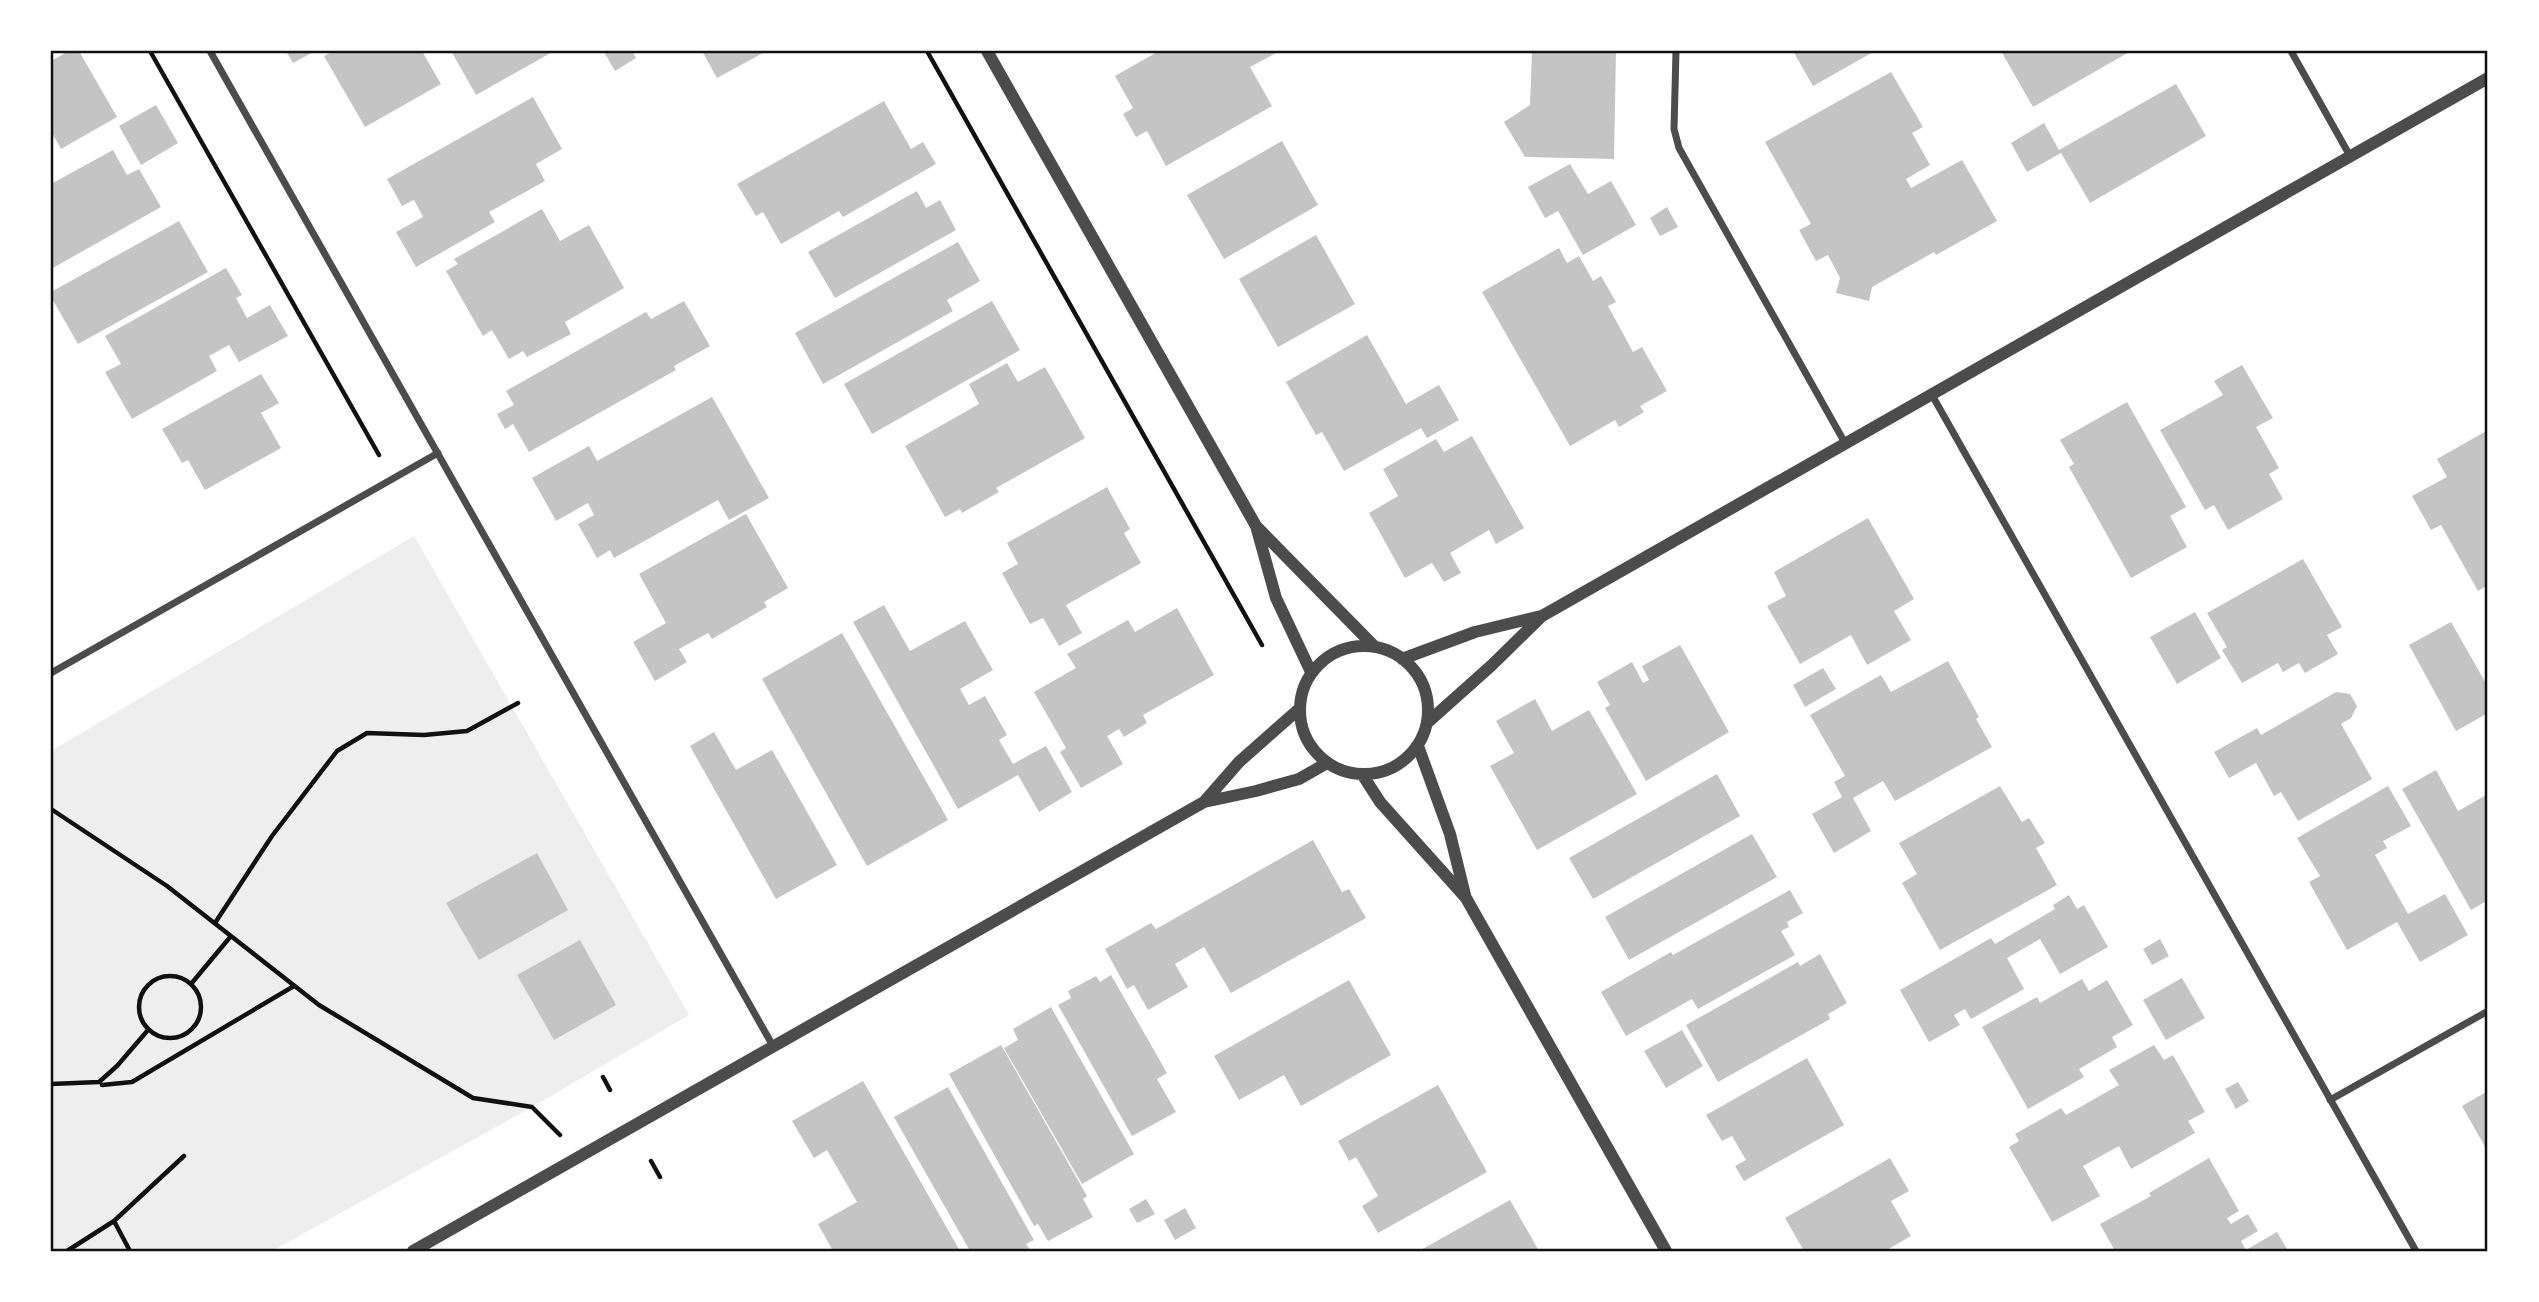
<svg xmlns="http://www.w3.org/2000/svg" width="2539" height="1302" font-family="'Fira Sans Condensed',sans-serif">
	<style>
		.green { fill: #eee }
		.building { fill: #c4c4c4 }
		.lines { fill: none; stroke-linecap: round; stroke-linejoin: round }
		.path { stroke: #111; stroke-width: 4.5 }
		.minor { stroke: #4c4c4c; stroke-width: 7 }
		.tertiary { stroke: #4c4c4c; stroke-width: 12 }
		.neatline { fill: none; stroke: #111; stroke-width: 2.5 }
	</style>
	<rect width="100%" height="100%" fill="#fff"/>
	<!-- green -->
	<path class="green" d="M414,536L689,1015L532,1107L272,1251H51V751Z"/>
	<!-- building -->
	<path class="building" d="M69,51H79L117,117L61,149L51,131V61Z
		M286,51H315L293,63Z
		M334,51H422L441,84L365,127L324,56Z
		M451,51H554L476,95Z
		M606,51H632L636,58L615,71L604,52Z
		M702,51H767L717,78Z
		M1159,51H1280L1250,67L1272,106L1166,166L1147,131L1136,137L1123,114L1133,108L1115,76Z
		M1532,51H1616L1614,159L1525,157L1504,122L1530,105Z
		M1793,51H1875L1813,86Z
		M2001,51H2131L2033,107Z
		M1891,72L1923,127L1912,133L1930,165L1906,179L1911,188L1962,160L1997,221L1936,255L1934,252L1872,287L1869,301L1836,293L1840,278L1828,255L1816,261L1799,230L1811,224L1765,142Z
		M2176,84L2206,136L2090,203L2061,153L2027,172L2011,143L2044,123L2059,150Z
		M533,97L562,149L536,164L545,181L489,212L495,222L416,267L396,232L423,217L414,200L402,206L387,179Z
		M884,101L911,149L923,142L936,164L843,217L839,211L781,244L763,212L756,216L737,184Z
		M156,105L178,143L141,165L119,126Z
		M1282,141L1318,205L1224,259L1187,195Z
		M113,150L127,175L139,169L161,207L51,269V184Z
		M1570,164L1588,194L1611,181L1636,225L1583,255L1558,211L1545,218L1528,187Z
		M917,191L926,208L940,200L956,230L835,298L808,252Z
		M1667,207L1678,227L1660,236L1650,218Z
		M542,209L560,241L589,225L624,288L565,322L571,334L527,357L523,351L509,359L492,330L483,336L446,271L458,264L454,259Z
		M179,221L208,272L78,344L51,297V292Z
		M1316,235L1355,304L1278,347L1239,279Z
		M958,242L980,281L947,300L953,311L823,384L795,333Z
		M1559,248L1567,263L1579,256L1593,281L1601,276L1616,302L1608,306L1633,352L1642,347L1667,391L1640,406L1644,412L1619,427L1615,420L1570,446L1482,292Z
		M226,268L242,295L236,298L247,318L270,305L288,336L239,362L229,345L209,356L217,371L132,419L105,372L121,364L105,336Z
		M684,301L710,346L674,366L676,370L529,452L513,424L505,429L497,414L514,405L506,391L646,312L651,319Z
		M992,301L1020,350L872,434L844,384Z
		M1367,335L1406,404L1439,385L1459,420L1427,438L1421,428L1344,471L1322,432L1316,435L1286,382Z
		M1007,363L1018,382L1045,367L1085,438L996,488L999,492L962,513L960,509L945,517L905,446L979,404L969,384Z
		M2242,365L2273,418L2256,427L2279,468L2269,474L2283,499L2228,530L2214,505L2205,510L2160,430L2223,395L2214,381Z
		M261,374L279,403L261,413L281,448L205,490L188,460L182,463L162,429Z
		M712,397L769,498L729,520L718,500L614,558L610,550L597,558L578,524L594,515L588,503L556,521L532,478L589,446L597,461Z
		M2127,402L2186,507L2170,516L2187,547L2131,578L2069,467L2074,464L2060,440Z
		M2488,430V585L2478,591L2441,525L2431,530L2412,496L2447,477L2437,459Z
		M1472,436L1524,528L1496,544L1489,530L1450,553L1461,573L1444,582L1432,563L1405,578L1369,513L1398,496L1383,469L1436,439L1444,452Z
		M1107,487L1130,529L1124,533L1141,563L1066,605L1082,633L1059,646L1043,618L1030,624L1002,573L1018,564L1007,543Z
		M746,514L788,588L764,602L767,607L712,639L708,633L679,649L687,662L655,681L633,642L666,623L639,574Z
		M1868,518L1914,599L1894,611L1911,640L1867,665L1851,635L1800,664L1767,606L1786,596L1774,572Z
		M2303,559L2342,627L2327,635L2338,654L2305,673L2299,663L2283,672L2278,663L2242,683L2222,650L2227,647L2207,613Z
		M884,605L910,651L965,621L993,670L960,689L969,705L985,696L1007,735L999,740L1013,764L1046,746L1072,792L1039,812L1018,775L958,809L853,622Z
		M1177,608L1214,675L1143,715L1147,723L1124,737L1119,729L1107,736L1123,764L1081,788L1060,752L1066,748L1034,692L1076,668L1067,654L1128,620L1135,632Z
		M2195,612L2221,658L2177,684L2150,637Z
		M2451,622L2488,687V713L2456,731L2409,645Z
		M842,633L948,820L867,866L762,679Z
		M1680,645L1729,732L1646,781L1605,708L1610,705L1597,682L1632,662L1643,683L1649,680L1642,666Z
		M1948,661L1979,717L1976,719L1992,747L1895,801L1883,781L1853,798L1871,831L1834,853L1812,814L1842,797L1834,782L1845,776L1810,715L1881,675L1891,692Z
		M1823,668L1836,689L1805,707L1793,685Z
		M2336,692L2350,694L2357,706L2351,718L2341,724L2372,779L2298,821L2281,792L2274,796L2256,763L2229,778L2214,752L2257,728L2261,735Z
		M1535,699L1552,731L1589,710L1637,794L1537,850L1490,766L1514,753L1496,721Z
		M714,732L736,770L772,750L837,865L776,899L690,746Z
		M2436,770L2458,811L2488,794V900L2471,910L2402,789Z
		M1717,774L1740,816L1593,899L1569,858Z
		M2000,786L2022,822L2029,818L2045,843L2036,848L2057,885L1940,950L1902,883L1917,874L1899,843Z
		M2388,786L2411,826L2383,841L2387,848L2375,855L2408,914L2445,894L2468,935L2420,962L2397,922L2347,950L2309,882L2320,876L2297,838Z
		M1752,834L1777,877L1629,960L1605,917Z
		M1313,840L1342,892L1349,889L1366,918L1231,993L1204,947L1175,964L1188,987L1148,1010L1134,985L1127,989L1105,949L1151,923L1156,929Z
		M537,853L568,910L479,960L446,903Z
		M1790,890L1803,913L1787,922L1789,927L1781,931L1795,955L1698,1009L1692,999L1626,1036L1601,992L1671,952L1673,955Z
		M2069,895L2077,909L2084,905L2108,947L2060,974L2040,939L2007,958L2024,989L1971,1019L1965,1009L1954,1015L1960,1025L1929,1042L1900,990L1991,938L1995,944L2055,909L2053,905Z
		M2160,939L2169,956L2152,965L2143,949Z
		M580,940L616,1005L554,1040L517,975Z
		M1820,954L1847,1003L1828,1014L1830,1019L1718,1082L1686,1025L1798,962L1800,966Z
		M1111,975L1167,1073L1157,1079L1176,1112L1132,1136L1058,1005L1071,998L1068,991L1096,976L1100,982Z
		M2182,978L2205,1018L2166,1040L2143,1000Z
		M2082,979L2089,991L2107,980L2133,1025L2112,1037L2117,1047L2079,1069L2084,1077L2028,1109L1982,1027L2037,997L2040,1003Z
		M1349,980L1391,1055L1301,1106L1284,1075L1239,1100L1214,1056Z
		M1051,1007L1134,1154L1082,1184L1004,1048L1018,1040L1013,1029Z
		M1682,1030L1703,1066L1666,1088L1644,1051Z
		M1001,1045L1087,1196L1083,1199L1093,1217L1048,1241L1038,1224L1034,1226L949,1074Z
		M2154,1045L2164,1060L2173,1055L2205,1112L2188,1121L2195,1133L2131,1169L2119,1146L2083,1166L2100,1196L2052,1222L2009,1147L2019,1141L2015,1134L2061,1108L2066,1115L2119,1085L2109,1070Z
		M1807,1058L1844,1125L1744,1181L1735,1166L1746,1160L1732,1136L1722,1141L1706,1115Z
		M863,1081L882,1114L960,1251H833L818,1224L857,1202L827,1150L814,1158L792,1121Z
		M2238,1082L2249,1101L2236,1109L2225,1089Z
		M1438,1085L1487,1172L1378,1233L1362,1206L1378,1196L1356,1157L1349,1161L1338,1141Z
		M948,1087L1034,1240L1026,1244L1031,1251H970L894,1117Z
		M2488,1091V1152L2462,1106Z
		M1890,1158L1909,1191L1891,1201L1911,1236L1885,1251H1804L1785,1218Z
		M2209,1158L2239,1211L2227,1218L2231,1224L2248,1214L2258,1231L2241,1241L2246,1250L2277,1232L2288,1251H2115L2100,1224L2151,1196L2149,1193Z
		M1146,1199L1155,1214L1137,1223L1129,1209Z
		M1510,1200L1539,1251H1419Z
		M1185,1208L1196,1228L1175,1240L1164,1220Z"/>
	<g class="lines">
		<!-- path -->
		<path class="path" d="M150,51L379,455
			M927,51L1262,645
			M51,809L167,886L319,1005L473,1098L532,1107L560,1135
			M215,923L272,836L337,751L367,733L424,735L467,731L518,703
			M139 1007a31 31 0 1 1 62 0a31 31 0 1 1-62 0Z
			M191,984L231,936
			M603,1077L610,1090
			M51,1084L99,1082L117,1066L148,1030
			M102,1085L132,1082L294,986
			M651,1161L660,1177
			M114,1221L130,1251
			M67,1251L114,1221L184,1156"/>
		<!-- minor -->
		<path class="minor" d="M210,51L773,1046
			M1676,51L1674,129L1679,148L1845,443
			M2291,51L2350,156
			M1932,395L2416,1251
			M51,673L438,453
			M2330,1100L2488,1011"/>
		<!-- tertiary -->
		<path class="tertiary" d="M987,51L1256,526L1276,598L1311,672
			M1256,526L1374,646
			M1300 710a64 64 0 1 1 128 0a64 64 0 1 1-128 0Z
			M1402,659L1475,632L1541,616
			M1427,723L1492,665L1542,616L2488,78
			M1418,746L1450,834L1465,895
			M1362,774L1380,802L1466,898L1666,1251
			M1204,802L1239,762L1299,709
			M413,1251L1204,802L1256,791L1299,779L1327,763"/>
	</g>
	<!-- border -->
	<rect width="2539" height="1302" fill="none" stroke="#ffffff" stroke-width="105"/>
	<rect x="52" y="52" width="2434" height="1198" class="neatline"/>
</svg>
